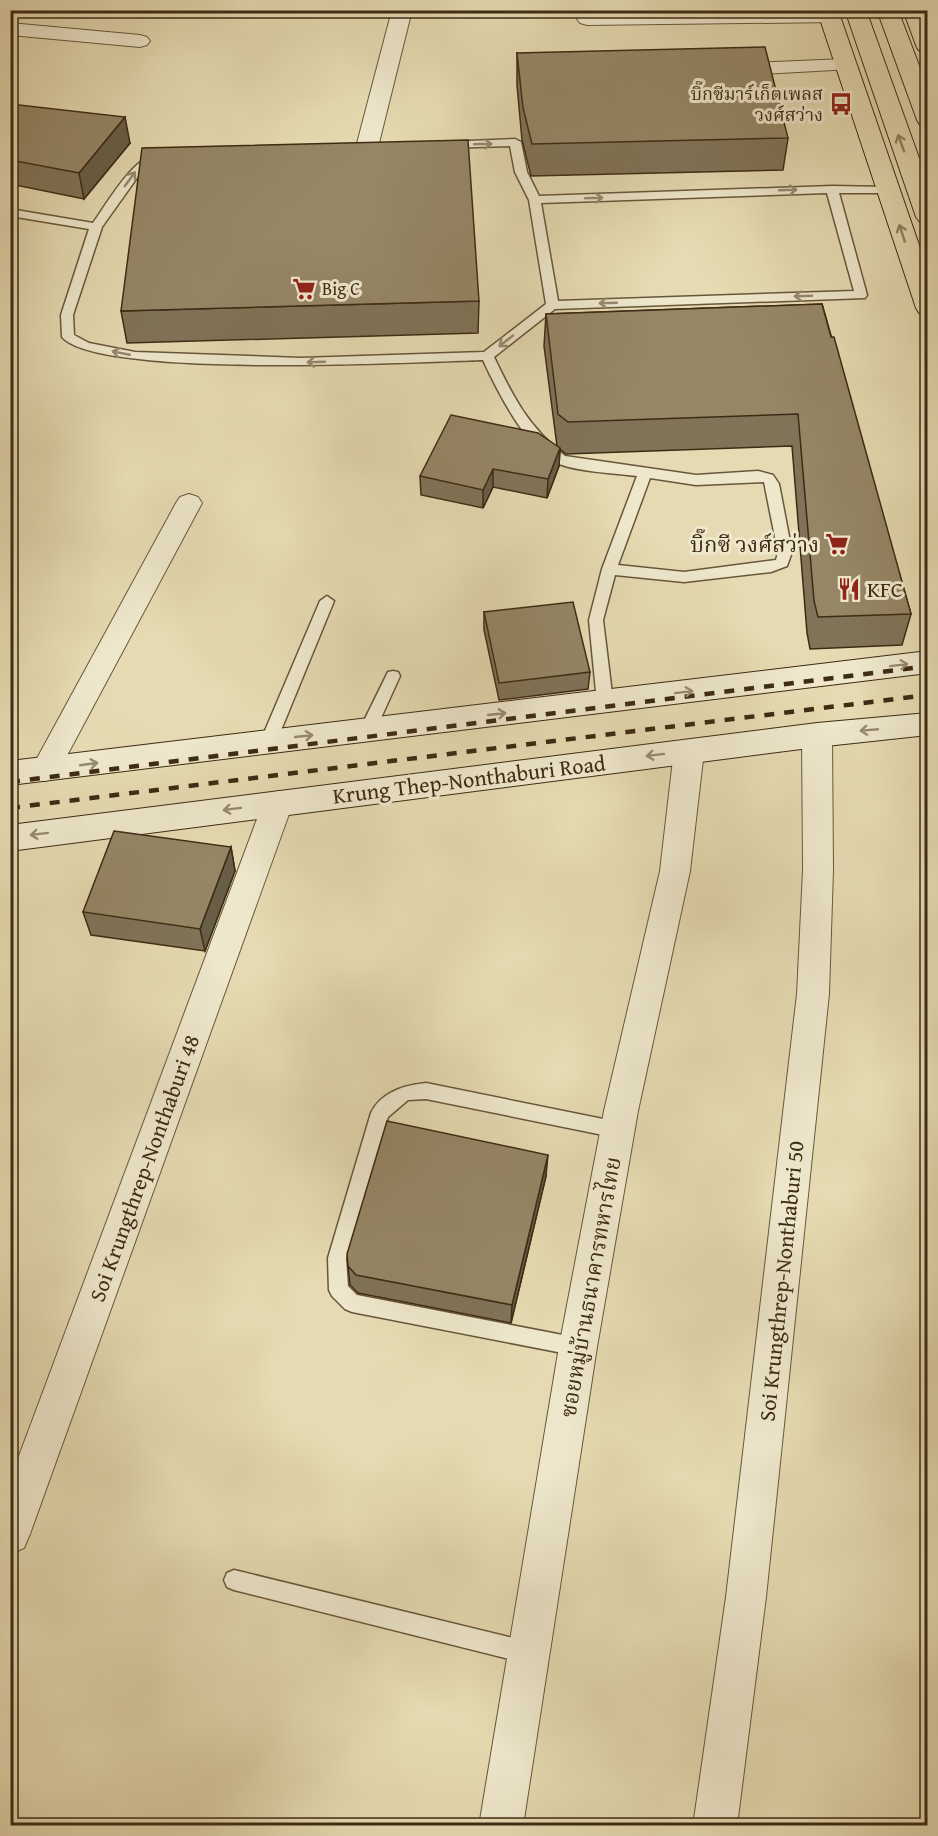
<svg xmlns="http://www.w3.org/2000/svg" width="938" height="1836" font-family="'Gentium Book Plus','Noto Serif Thai',serif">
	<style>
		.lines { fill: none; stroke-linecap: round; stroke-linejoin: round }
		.lane-casing { stroke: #68573b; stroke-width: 3 }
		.street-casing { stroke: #68573b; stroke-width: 2 }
		.secondary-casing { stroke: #3e2b14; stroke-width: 2 }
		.primary-casing { stroke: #3e2b14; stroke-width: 2 }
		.lane { fill: #eee7cc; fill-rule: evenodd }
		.street { fill: #eee7cc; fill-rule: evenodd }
		.secondary { fill: #eee7cc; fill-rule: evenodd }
		.primary { fill: #e5dab1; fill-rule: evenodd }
		.rail { stroke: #3e2b14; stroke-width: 4.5; stroke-dasharray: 10 10; stroke-linecap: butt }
		.wall { fill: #807358; stroke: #3e2b14; stroke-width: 1.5 }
		.shaded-wall { fill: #685e47; stroke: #3e2b14; stroke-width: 1.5 }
		.building { fill: #958666; stroke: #3e2b14; stroke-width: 1.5 }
		.oneway { stroke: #928262 }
		.oneway2 { stroke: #968970 }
		.labels { text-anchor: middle; stroke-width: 6; stroke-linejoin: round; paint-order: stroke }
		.far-poi-label { font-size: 18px; fill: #3e2b14; stroke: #eee7cc; text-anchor: end }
		.poi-label { font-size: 22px; fill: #3e2b14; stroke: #eee7cc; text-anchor: end }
		.street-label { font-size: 22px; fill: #3e2b14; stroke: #eee7cc }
	</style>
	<rect width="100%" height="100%" fill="#e5dab1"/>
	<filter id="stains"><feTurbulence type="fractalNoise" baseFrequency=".00333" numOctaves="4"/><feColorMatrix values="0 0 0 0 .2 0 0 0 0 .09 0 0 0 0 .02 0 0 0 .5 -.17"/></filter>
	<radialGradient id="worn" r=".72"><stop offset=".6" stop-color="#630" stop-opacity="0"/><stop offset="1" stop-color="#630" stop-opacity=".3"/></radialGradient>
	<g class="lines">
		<!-- lane casing -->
		<g class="lane-casing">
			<path id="lane" d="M515,139L521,142L527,172L539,196L832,186L888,187L894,190L888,193H839L867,295L865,298L555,309L494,357C514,399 528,426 565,456L696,475L758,471L773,475L779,484L792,552L787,566L771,572L684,582L615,575L603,620L613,702L610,706H600L597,702L589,620L602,569L637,476C613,473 581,472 559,464C528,453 496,388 483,360C416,362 99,379 62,337L61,315L89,229L10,216V209L93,223C107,204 137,149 163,154V158L144,168L102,227L73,315L74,335L89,343L135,352L301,358L484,352L546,304L529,200L515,172L510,146L445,148L439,145L445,142ZM827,193L854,291L558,301L541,203ZM650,478L696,485L764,482L778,552L776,560L684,572L618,565Z
				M327,596L334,601L277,740L274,744H264L261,740L320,601Z
				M393,671L398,672L400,676L376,729L373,733H363L360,729L386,676L388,672Z
				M426,1083L618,1122L624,1124L627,1130L624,1136L618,1138L426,1099L408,1100L388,1117L346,1258L348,1286L357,1295L578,1338L585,1340L588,1347L585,1354L578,1356L352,1312L345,1309L332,1296L329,1290L328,1258L371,1113C381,1092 405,1085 426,1083Z
				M234,1570L529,1642L537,1645L540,1653L537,1661L529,1664L234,1590L227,1587L224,1580L227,1573Z"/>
		</g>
		<!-- street casing -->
		<g class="street-casing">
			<path id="street" d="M392,10H412L378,147L375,152L367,153L359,152L356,147Z
				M829,12L836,14L839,18L836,22L587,25L580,23L577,19L580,15L587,13Z
				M10,23L140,35L147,37L150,41L147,45L140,47L10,35Z
				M845,59L852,61L855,65L852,69L726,76L719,74L716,70L719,66L726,64Z
				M189,494L198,497L202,503L55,778L45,781L35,778L30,770L35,762L176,503L180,497Z
				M817,724L827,727L832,735L833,870L829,994L766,1597L737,1826H693L726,1597L797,994L803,870L802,735L807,727Z
				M689,740L699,743L704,751L690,871L638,1111L597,1347L523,1826H479L559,1347L604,1111L660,871L674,751L679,743Z
				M278,791L289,795L293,803L30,1534L24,1548L10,1554V1480L263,803L267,795Z"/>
		</g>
		<!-- secondary casing -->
		<g class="secondary-casing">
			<path id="secondary" d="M928,651V673L10,785V761Z
				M928,713V735L817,747L10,851V825L817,723Z"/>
		</g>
		<!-- primary casing -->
		<g class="primary-casing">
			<path id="primary" d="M817,10H838L928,271V315L919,313L916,308Z
				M845,10H866L928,183V224L920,222L916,217Z
				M877,10H898L928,89V127L920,125L917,120Z
				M903,10H924L928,20V54L921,52L917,48Z"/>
		</g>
		<!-- lane -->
		<use href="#lane" class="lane"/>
		<!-- street -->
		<use href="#street" class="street"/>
		<!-- secondary -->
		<use href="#secondary" class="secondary"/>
		<!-- primary -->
		<use href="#primary" class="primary"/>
		<!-- rail -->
		<path class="rail" d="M10,782L928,666
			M10,808L928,695"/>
	</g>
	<!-- wall -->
	<path class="wall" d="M517,53L788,138L783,170L531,176L522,140L517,85Z
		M10,104L130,143L84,199L10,184Z
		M479,301L478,333L127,343L121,311Z
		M822,304L911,614L902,645L810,649L807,633L792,446L566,454L560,449L559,466L547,498L493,487L483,508L421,495L420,476L557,446L544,346L546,314Z
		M484,612L590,672L588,689L499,700L484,630Z
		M231,847L235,871L205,951L91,935L83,912Z
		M546,1176L511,1323L358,1293L350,1285L348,1266Z"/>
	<!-- shaded-wall -->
	<path class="shaded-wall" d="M125,117L130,143L84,199L79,173Z
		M560,448L559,466L547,498L548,479Z
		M493,469V487L483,508V490Z
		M231,847L235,871L205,951L200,929Z
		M548,1155L546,1176L511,1323L512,1305Z"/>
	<!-- building -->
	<path class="building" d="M765,47L788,138L532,144L523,108L517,53Z
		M10,104L125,117L79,173L10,160Z
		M468,140L479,301L121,311L142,148Z
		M822,304L831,337H834L911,614L818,617L814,601L798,414L568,422L558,414L546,314Z
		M451,415L538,433L560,448L548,479L493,469L483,490L420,476Z
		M573,602L590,672L499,683L484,612Z
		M114,831L231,847L200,929L83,912Z
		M387,1121L548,1155L512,1305L356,1275L348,1266L347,1254Z"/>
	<!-- one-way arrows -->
	<defs><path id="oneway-shaft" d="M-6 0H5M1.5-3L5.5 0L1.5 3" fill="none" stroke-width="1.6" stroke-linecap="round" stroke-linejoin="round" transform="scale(1.5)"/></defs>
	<g class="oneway">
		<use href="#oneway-shaft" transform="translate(901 143) rotate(-110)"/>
		<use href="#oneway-shaft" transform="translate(902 233) rotate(-108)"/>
	</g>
	<g class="oneway2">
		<use href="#oneway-shaft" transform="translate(483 144) rotate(-2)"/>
		<use href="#oneway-shaft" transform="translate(130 179) rotate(-54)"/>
		<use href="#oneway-shaft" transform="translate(788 190) rotate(-2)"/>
		<use href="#oneway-shaft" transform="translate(594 198) rotate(-2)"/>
		<use href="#oneway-shaft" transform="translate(803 296) rotate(178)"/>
		<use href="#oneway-shaft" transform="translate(608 303) rotate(178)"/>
		<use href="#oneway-shaft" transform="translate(506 341) rotate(142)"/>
		<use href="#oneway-shaft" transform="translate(121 353) rotate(-169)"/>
		<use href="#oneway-shaft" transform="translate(316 362) rotate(178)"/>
		<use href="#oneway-shaft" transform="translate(899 665) rotate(-7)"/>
		<use href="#oneway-shaft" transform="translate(684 692) rotate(-7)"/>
		<use href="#oneway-shaft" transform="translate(497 714) rotate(-6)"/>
		<use href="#oneway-shaft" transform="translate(869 730) rotate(175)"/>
		<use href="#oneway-shaft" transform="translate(304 736) rotate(-6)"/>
		<use href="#oneway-shaft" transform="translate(655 755) rotate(173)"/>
		<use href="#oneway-shaft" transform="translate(89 764) rotate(-8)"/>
		<use href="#oneway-shaft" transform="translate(232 809) rotate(173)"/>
		<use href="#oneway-shaft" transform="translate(39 834) rotate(173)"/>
	</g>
	<!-- icons -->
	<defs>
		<g id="bus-bare" transform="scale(1.8)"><path d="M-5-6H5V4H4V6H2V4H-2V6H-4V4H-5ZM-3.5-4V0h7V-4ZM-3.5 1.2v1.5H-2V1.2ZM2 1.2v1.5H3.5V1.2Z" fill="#8f2418" stroke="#eee7cc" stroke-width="2.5" paint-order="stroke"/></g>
		<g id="supermarket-bare" transform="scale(1.8)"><path d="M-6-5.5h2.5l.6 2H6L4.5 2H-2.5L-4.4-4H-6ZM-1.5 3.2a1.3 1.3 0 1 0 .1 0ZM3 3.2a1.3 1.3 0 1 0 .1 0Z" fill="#8f2418" stroke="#eee7cc" stroke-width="2.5" paint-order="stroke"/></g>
		<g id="restaurant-bare" transform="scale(1.8)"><path d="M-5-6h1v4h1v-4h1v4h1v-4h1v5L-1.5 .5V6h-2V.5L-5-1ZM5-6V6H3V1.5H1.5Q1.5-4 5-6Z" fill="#8f2418" stroke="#eee7cc" stroke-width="2.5" paint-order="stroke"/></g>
	</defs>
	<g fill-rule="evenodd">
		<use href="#bus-bare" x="841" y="104"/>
		<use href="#supermarket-bare" x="304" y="289"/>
		<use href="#supermarket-bare" x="837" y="544"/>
		<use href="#restaurant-bare" x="849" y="589"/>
	</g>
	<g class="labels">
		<!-- far-poi labels -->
		<g class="far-poi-label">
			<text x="823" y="100">บิ๊กซีมาร์เก็ตเพลส<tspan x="823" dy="21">วงศ์สว่าง</tspan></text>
			<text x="322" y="295" text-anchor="start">Big C</text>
		</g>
		<!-- poi labels -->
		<g class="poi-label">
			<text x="819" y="552">บิ๊กซี วงศ์สว่าง</text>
			<text x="867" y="597" text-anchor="start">KFC</text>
		</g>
		<!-- street labels -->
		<g class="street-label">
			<text transform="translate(469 779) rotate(-7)" y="8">Krung Thep-Nonthaburi Road</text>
			<text transform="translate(144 1168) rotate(-70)" y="8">Soi Krungthrep-Nonthaburi 48</text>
			<text transform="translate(781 1281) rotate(-84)" y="8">Soi Krungthrep-Nonthaburi 50</text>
			<text transform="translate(590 1287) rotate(-80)" y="8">ซอยหมู่บ้านธนาคารทหารไทย</text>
		</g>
	</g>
	<!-- margin -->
	<rect width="938" height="1836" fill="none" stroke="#e5dab1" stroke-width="36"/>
	<rect x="12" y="12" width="914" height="1812" fill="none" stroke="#3e2b14" stroke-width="3"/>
	<rect x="18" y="18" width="902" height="1800" fill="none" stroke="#3e2b14" stroke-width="1.5"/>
	<rect width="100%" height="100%" filter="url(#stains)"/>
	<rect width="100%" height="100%" fill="url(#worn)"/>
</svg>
